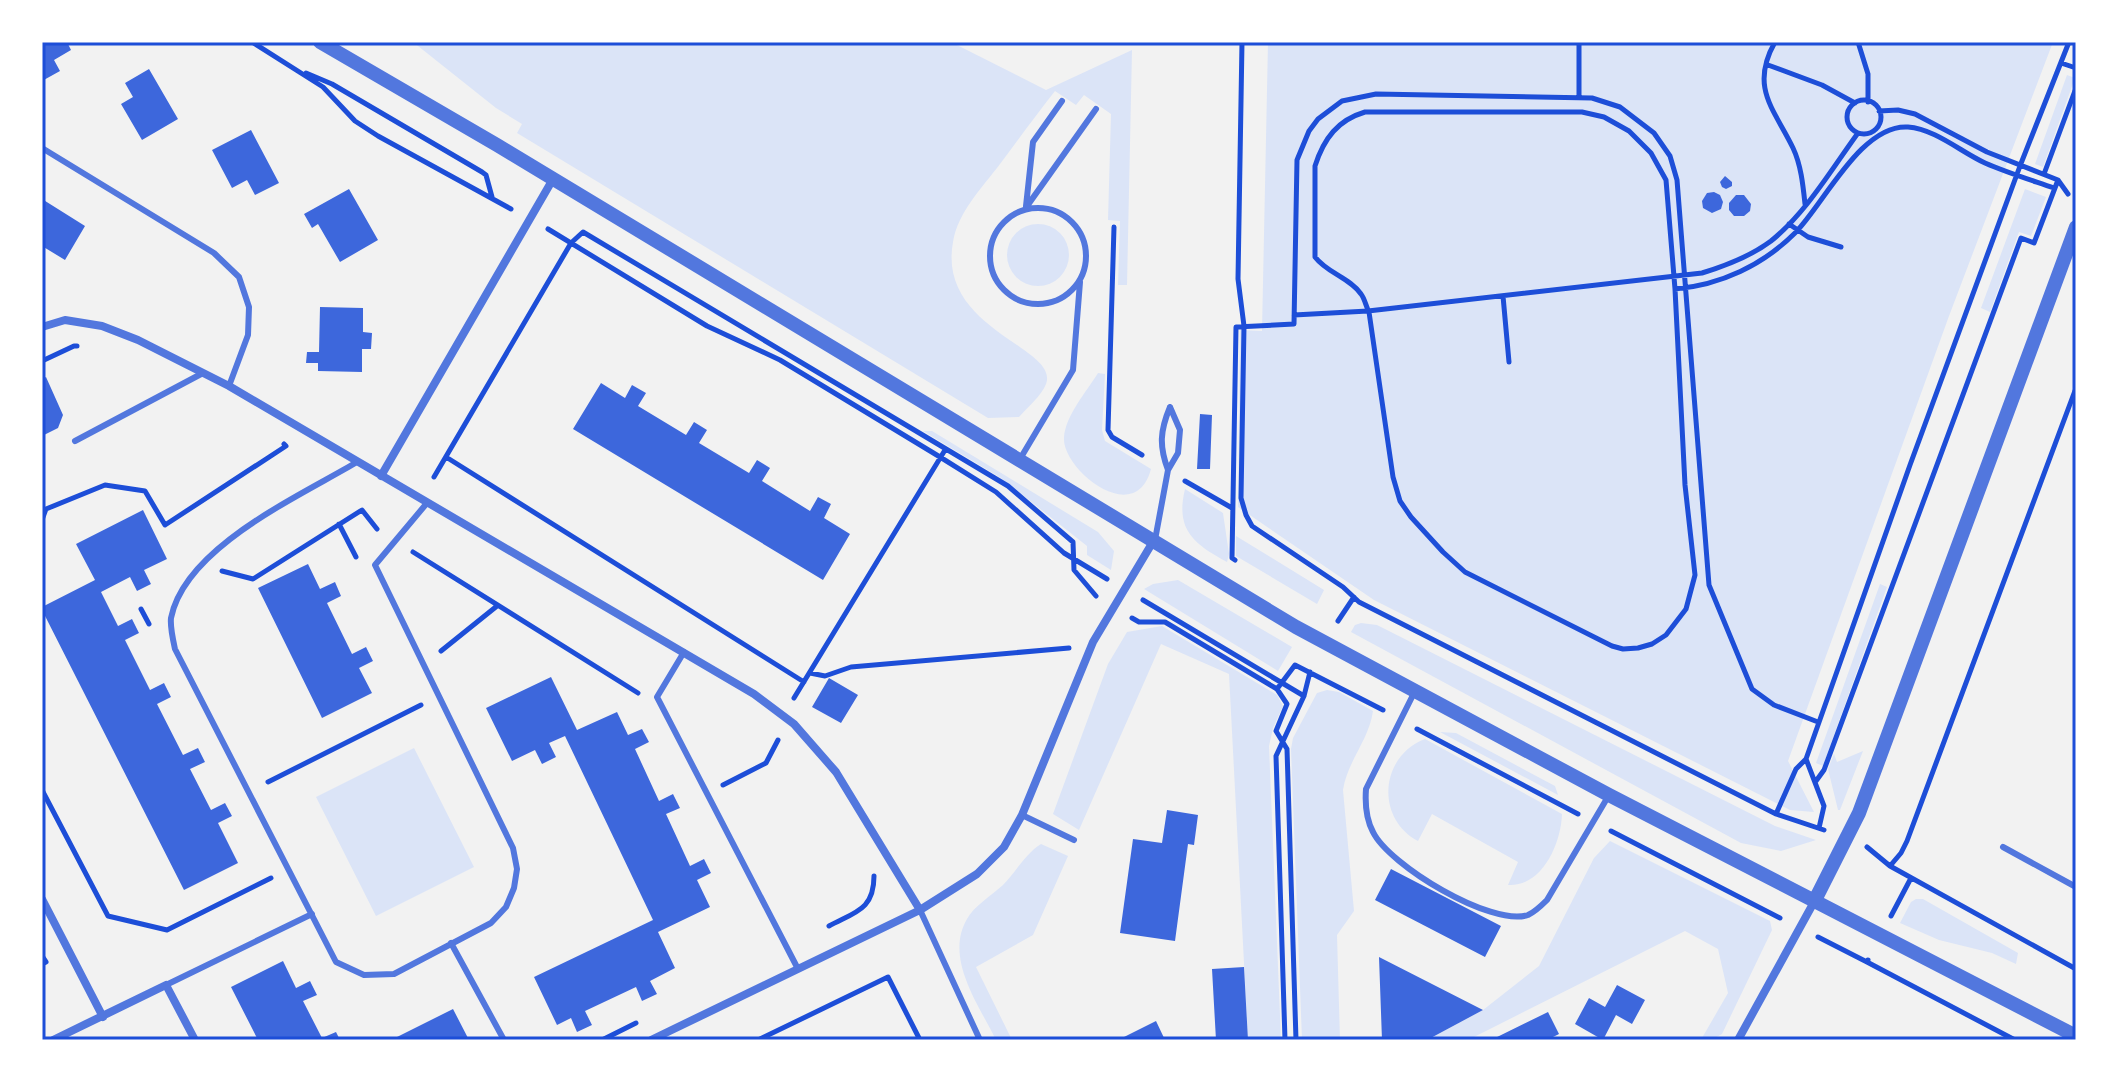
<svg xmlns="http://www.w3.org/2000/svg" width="2118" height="1082" font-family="'PT Sans',sans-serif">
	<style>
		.green { fill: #dbe4f7 }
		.building { fill: #3d67dc }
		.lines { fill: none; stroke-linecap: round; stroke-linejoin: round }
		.path { stroke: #1d4ed8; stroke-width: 5 }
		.service { stroke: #5277de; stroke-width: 6 }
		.minor { stroke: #5277de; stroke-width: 8 }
		.tertiary { stroke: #5277de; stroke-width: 14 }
		.neatline { fill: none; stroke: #1d4ed8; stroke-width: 3 }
	</style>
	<rect width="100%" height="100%" fill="#f2f2f2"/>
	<!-- green -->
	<path class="green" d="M413,42H951L1046,90L1132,50L1127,285H1118L1120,221L1108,220L1111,114L1084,95L1076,105L1055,91C1036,115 1018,140 1000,164C981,189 958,212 953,242C937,330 1060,347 1046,384C1042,395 1027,408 1019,417L988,418L517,133L522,124L496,108Z
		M1268,42H2053L1949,316L1788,761L1814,812L1790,810L1374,600L1238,507L1240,330L1262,331Z
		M2067,75L2075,78L2043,167L2035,164Z
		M2025,189L2046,197L2031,236L2019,232L1990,312L1981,308Z
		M1007 255a31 31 0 1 1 62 0a31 31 0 1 1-62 0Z
		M1098,373L1105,374L1102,430L1105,441L1151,469C1135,529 1062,469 1064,438C1065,416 1087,391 1098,373Z
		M923,431H932L1098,532L1114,551L1111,570L1087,555V546L1001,478Z
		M1185,489L1223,513L1229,554L1227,562C1194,544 1175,530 1185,489Z
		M1236,536L1324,590L1317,604L1236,556Z
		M1178,580L1292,647L1278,671L1144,589L1153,584Z
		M1880,584L1887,587L1823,766L1816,763Z
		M1361,623L1377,625L1775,826L1816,840L1781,851L1741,843L1351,632L1355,625Z
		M1162,626L1277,695L1283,706L1273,728L1269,746L1281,1040H1248L1229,674L1161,644L1079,830L1053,814L1108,664L1127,632Z
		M1327,690L1339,692L1373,711C1369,740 1347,762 1343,790L1354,911L1337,935L1340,1040H1302L1291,749L1293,738L1317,693Z
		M1440,732L1456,733L1555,786L1558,795Z
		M1425,739L1562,814C1561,844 1542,887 1508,885L1518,862L1432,814L1418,841C1375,818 1380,756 1425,739Z
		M414,748L474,867L376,916L316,797Z
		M1863,751L1840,810H1838L1828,769L1834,754L1837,762Z
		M1610,841L1770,921L1772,930L1722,1034L1713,1039L1702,1038L1728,993L1718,949L1685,931L1468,1040H1427L1483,1010L1539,966L1594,858Z
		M1041,844L1068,856L1033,935L976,967L1012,1040H996C979,1005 944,958 967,919C974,906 992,895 1003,885C1016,872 1025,854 1041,844Z
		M1916,899H1923L2018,953L2016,964L1992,953L1939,940L1900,923L1911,902Z"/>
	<!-- building -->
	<path class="building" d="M42,42H67L71,50L54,60L60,71L42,81Z
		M149,69L178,119L142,140L121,104L133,97L125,83Z
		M251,130L279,183L255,195L247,180L232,188L212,150Z
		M1725,176L1732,182V186L1726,189L1722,187L1720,182Z
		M349,189L378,240L340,262L318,224L312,228L304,214Z
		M1714,192L1720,195L1723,202L1721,209L1712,213L1703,208L1702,201L1707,193Z
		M1736,195H1744L1751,204L1750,211L1744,216H1734L1729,210V203Z
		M42,199L85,226L65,260L42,246Z
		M320,307L363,308V332L372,333L371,349H362V372L318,371V363H306L307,352H319Z
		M46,377L63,415L58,428L42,436V379Z
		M601,383L625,398L632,385L646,393L638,406L686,435L694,422L707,430L699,443L749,473L757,460L770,468L762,481L810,511L818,497L831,504L824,518L850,534L823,580L573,429Z
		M1200,414L1212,415L1210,469H1197Z
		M143,510L167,559L144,570L151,584L137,591L130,577L101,592L118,626L132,619L139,633L125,640L150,690L164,683L171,697L157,704L183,755L198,748L205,762L190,769L211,810L225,803L232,816L218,823L238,863L184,890L42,610V607L95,580L76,544Z
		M308,564L320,589L335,582L341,596L327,603L352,654L366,647L373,661L359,668L372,693L322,718L258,588Z
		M551,677L577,730L617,712L628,735L642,729L649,742L635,749L659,801L673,794L680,808L666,814L690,866L704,859L711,873L697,880L710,907L658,932L675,968L650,981L657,994L642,1001L636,987L585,1011L592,1025L577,1032L571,1018L557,1025L534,977L653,920L565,736L549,743L556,757L542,764L535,750L512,761L486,708Z
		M829,678L858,695L841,723L812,707Z
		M1167,810L1198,815L1194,845L1188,844L1175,941L1120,933L1133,839L1162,843Z
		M1391,869L1501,926L1485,957L1375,900Z
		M1379,957L1483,1010L1427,1040H1382Z
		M283,961L296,988L310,981L317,995L303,1001L322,1038L336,1032L340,1040H258L231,987Z
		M1244,967L1248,1040H1216L1212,969Z
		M1617,985L1645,1000L1632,1024L1616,1015L1603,1040L1575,1024L1589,998L1605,1007Z
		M453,1009L469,1040H391Z
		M1548,1012L1559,1034L1547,1040H1491Z
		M1156,1021L1165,1040H1118Z"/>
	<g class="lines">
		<!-- path -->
		<path class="path" d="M252,42L323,87L355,121L378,136L511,209
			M1242,42L1238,279L1244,326L1241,498L1246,515L1252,526L1343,587L1359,602L1776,814L1824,830
			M1775,42C1749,88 1775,110 1793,148C1801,165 1803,185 1805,204
			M1858,42L1868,74V102
			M2061,63L2076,68
			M1768,65L1822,85L1855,103
			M306,73L332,84L482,172L486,175L492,197
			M1579,97V42
			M1847 117a17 17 0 1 1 34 0a17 17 0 1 1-34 0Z
			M1879,111L1898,110L1915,114L1987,152L2058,180L2068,194
			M2044,174L2076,88
			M1789,224L1808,237L1841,247
			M1114,227L1108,430L1112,437L1142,455
			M548,229L707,326L780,360L940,457L996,492L1064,553L1107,579
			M1675,289L1666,180L1651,153L1629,131L1604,117L1582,112H1365C1338,120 1324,138 1315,166V257C1327,273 1350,278 1361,294C1365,299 1366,307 1369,312L1393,477L1400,501L1411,517L1443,552L1465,572L1612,646L1623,649L1638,648L1652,644L1666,635L1686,609L1695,575L1685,485L1675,289C1721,285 1763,265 1795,233C1824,204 1861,124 1908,127C1935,129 1961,152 1985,163C2008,173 2031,180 2054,188
			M1503,296L1509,362
			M1294,315L1368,311L1702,273C1725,266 1751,256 1771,241C1806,213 1831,170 1858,133
			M42,361L74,346H77
			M446,457L804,682
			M434,477L571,243L583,232L1008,486L1073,542L1074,570L1096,596
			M1185,481L1232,508
			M42,520L46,509L105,485L145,491L165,525L286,446L284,444
			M339,524L356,557
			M413,552L638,693
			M1235,560L1232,558L1236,327L1294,324L1297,160L1309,131L1318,119L1342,101L1376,94L1592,98L1620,107L1654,133L1670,156L1677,180L1709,585L1752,689L1774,705L1818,722
			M222,571L253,579L362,510L377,529
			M1143,600L1304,696
			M141,609L149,624
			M1132,618L1139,622H1165L1277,689L1295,665L1383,710
			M1338,621L1354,597
			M441,651L497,606
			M810,673L825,676L851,667L1069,648
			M1277,689L1287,704L1276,731L1287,749L1296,1040
			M794,698L945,450
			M1417,729L1578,814
			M1806,759L1824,806L1819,828
			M1816,781L1824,770L2021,238L2034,243L2058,180
			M268,782L421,705
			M723,785L766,763L778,740
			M42,790L108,916L167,930L271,878
			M1776,814L1796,769L1806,759L1910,465L2020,166L2069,42
			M1611,831L1780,918
			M1867,847L1890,866L2076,969
			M1890,866L1901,853L1907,841L2076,388
			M1891,916L1911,878
			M829,926C855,912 874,910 874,876
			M1818,937L1867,962
			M42,956L46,962L42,964
			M1868,960L1867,962L2015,1040
			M602,1040L636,1023
			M758,1040L888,977L920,1040
			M1285,1040L1276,756L1304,696L1310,672"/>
		<!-- service -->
		<path class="service" d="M42,148L214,253L239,277L249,307L248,335L229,386
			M1026,206L1033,142L1062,101
			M990 256a48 48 0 1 1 96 0a48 48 0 1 1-96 0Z
			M1025,209L1096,109
			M75,441L203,373
			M1020,459L1073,370L1080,282
			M357,462C300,496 185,547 171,618C170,627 173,640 175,649L336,962L364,975L394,974L491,923L506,907L514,888L517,869L513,848L375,565L427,503
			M1168,470C1159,446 1160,431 1170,407
			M1155,540L1168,470L1178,453L1180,430L1170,407
			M684,652L657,697L798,969
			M1414,693L1366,789C1365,803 1366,819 1373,832C1389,865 1491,927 1528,915C1535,912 1542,905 1547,900L1609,795
			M1022,815L1074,840
			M2003,847L2076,887
			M920,910L980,1040
			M451,943L504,1040
			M166,985L312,914"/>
		<!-- minor -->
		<path class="minor" d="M42,327L65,320L102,326L138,340L229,386L754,694L794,724L836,772L920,910
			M381,476L553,179
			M42,899L103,1017
			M53,1040L166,985L195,1040
			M651,1040L920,910L977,874L1004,847L1022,815L1093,642L1154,540
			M1738,1040L1814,902"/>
		<!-- tertiary -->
		<path class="tertiary" d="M320,42L497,145L1296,627L1609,795L2076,1036
			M1814,902L1859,813L2076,227"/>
	</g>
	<!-- border -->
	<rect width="2118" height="1082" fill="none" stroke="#ffffff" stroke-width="88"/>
	<rect x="44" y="44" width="2030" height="994" class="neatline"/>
</svg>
